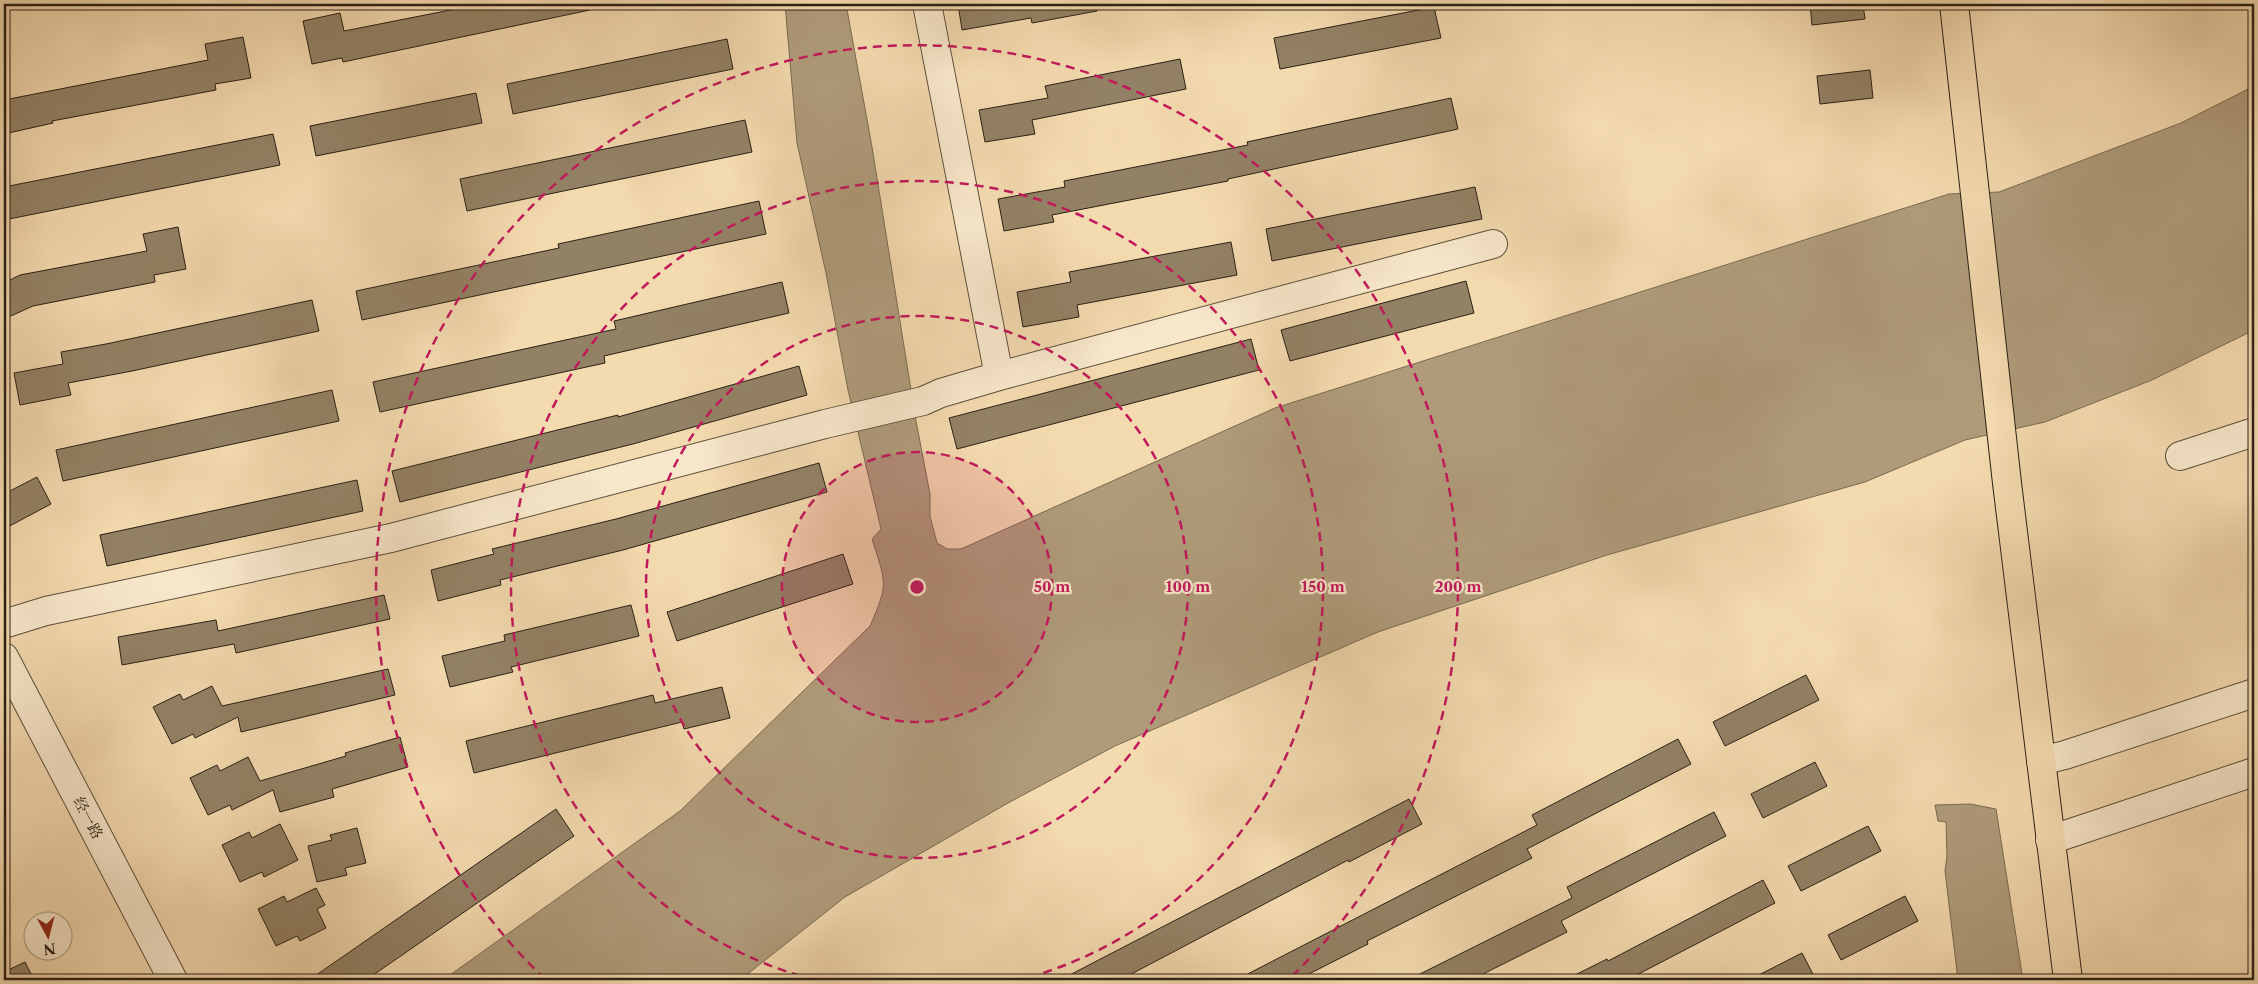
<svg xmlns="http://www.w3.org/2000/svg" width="2258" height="984" font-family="'Libre Caslon Text','Noto Serif SC',serif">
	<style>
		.water { fill: #af9b7a; stroke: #7a6a51 }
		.building { fill: #938165; stroke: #2a2014 }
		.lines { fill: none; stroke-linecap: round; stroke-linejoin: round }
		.minor-casing { stroke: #5c4e3b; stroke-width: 30 }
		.major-casing { stroke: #2a2014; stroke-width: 30 }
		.minor { stroke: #f8e7cb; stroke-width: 28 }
		.major { stroke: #f4daaf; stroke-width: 28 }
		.ring { fill: none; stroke: #c2185b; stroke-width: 2.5; stroke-dasharray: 9 6 }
		.labels { text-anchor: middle; stroke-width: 4.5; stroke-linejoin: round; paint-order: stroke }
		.street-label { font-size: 15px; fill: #2a2014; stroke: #f8e7cb }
		.centre { fill: #c2185b; stroke: #f8e7cb; stroke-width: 2.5 }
		.ring-label { font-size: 15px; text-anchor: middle; font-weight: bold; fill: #c2185b; stroke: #f8e7cb; stroke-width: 4.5; stroke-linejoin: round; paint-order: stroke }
	</style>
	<rect width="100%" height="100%" fill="#f4daaf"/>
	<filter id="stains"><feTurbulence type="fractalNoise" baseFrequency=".004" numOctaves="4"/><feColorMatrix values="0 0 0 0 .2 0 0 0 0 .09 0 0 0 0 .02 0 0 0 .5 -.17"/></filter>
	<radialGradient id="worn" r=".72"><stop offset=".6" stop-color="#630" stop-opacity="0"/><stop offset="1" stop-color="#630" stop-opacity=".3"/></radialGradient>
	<!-- water -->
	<path class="water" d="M785,4H846L872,147L916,421L930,494V516L937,543L947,549H961L1275,408L1949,194L1999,192L2181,123L2254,86V330L2152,380L2045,422L1965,440L1865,482L1607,555L1378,632L1115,746L1008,803L845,897L740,980H443L680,811L870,626C889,583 886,583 872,539L881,529L848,390L826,273L797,143Z
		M1970,804L1996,809L2023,980H1958L1945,871L1947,856L1946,822L1938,821L1935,805Z"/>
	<!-- building -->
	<path class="building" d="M481,4H589L590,10L343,62L342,58L312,64L303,21L340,13L344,31Z
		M958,4H1096L1097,11L1032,23L1031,18L962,30Z
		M1810,4H1863L1865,19L1812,25Z
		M1434,7L1441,38L1280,69L1274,38Z
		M243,37L251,78L215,84L216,90L52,121L53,123L4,134V100L208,60L205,44Z
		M727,39L733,69L513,114L507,84Z
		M1180,59L1186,89L1032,120L1035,134L985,142L979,110L1048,98L1045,86Z
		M1870,70L1873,98L1820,104L1817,76Z
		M476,93L482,123L316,156L310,126Z
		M1451,98L1458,129L1228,179V181L1052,215L1054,222L1004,231L998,199L1065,187L1064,181L1248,145L1247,142Z
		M745,120L752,152L467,211L460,179Z
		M273,134L280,165L4,220V187Z
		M1475,187L1482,219L1272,261L1266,229Z
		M759,201L766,234L362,320L356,291L559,248L558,244Z
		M178,227L186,269L154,275L155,282L33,306L4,319V283L20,275L147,251L143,234Z
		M1231,242L1237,275L1077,305L1079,317L1023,327L1017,292L1071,282L1069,272Z
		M1466,281L1474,313L1290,361L1281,330Z
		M782,282L789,313L604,356L605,363L380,412L373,382L616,329L614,321Z
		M312,300L319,331L132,371L68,383L71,395L20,405L14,373L63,364L61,352L106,344Z
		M1251,339L1259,370L957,449L949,418Z
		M799,366L807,395L633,444L400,502L392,471L618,415V417Z
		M332,390L339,421L63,481L56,450Z
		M819,463L827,492L623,550L500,580L501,585L438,601L431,570L494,554L492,549L616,519Z
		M37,477L51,504L4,529V494Z
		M357,480L363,511L107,566L100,535Z
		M843,554L853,584L677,641L667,612Z
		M384,595L390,619L236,653L234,644L122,665L118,637L216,620L218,631Z
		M631,605L639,636L511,667L513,672L450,687L442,656L505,641L504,635Z
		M388,669L395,695L241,732L238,717L195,738L193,734L172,744L153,707L180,694L183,700L212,686L222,706Z
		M1806,675L1819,700L1725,746L1713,722Z
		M722,687L730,718L684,729L682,722L474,773L466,741L653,695L655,703Z
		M400,737L408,767L332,789L334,797L280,812L273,790L232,810L230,805L208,815L190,778L217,765L220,771L248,757L260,781L346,756L345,753Z
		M1678,739L1691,764L1527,849L1532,858L1367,941L1368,944L1297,980H1236L1537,825L1532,815Z
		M1815,762L1827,786L1763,818L1751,794Z
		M1409,799L1422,824L1349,862L1348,860L1120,980H1060Z
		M556,809L574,836L366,980H309Z
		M1714,812L1726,836L1561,921L1567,932L1471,980H1408L1572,898L1567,887Z
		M280,824L298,860L264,877L262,872L240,882L222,845L249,832L252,838Z
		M1868,826L1881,851L1801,891L1788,866Z
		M357,828L366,863L345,868L347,875L317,882L308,846L332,840L330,835Z
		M1763,880L1775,903L1627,980H1565L1607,959L1608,961Z
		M316,888L325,905L317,909L326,928L300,941L297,936L276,946L258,909L284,896L287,902Z
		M1905,896L1918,921L1841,960L1828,935Z
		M1802,953L1816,980H1749Z
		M25,962L34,980H4V972Z"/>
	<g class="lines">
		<!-- minor casing -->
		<g class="minor-casing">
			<path id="minor" d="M927,4L999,376
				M2180,456L2254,432
				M4,624L46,611L391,538L825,424L923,401L941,393L999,376L1493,244
				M4,657L173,980
				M2041,761L2065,755L2254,693
				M2050,840L2254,772"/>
		</g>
		<!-- major casing -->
		<g class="major-casing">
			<path id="major" d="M1954,4L2007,483L2068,980"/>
		</g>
		<!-- minor -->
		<use href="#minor" class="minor"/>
		<!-- major -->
		<use href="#major" class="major"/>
	</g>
	<!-- distance rings -->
	<circle cx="917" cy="587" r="135" fill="#c2185b" fill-opacity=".12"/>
	<g class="ring">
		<circle cx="917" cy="587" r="135"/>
		<circle cx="917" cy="587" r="271"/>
		<path d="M815 980A406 406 0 1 1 1019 980"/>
		<path d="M545 979A541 541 0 1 1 1289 979"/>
	</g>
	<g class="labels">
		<!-- street labels -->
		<g class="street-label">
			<text transform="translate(88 818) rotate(62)" y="5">经一路</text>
		</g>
	</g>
	<circle cx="917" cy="587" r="8" class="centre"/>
	<g class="ring-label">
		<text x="1052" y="592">50 m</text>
		<text x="1188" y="592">100 m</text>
		<text x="1323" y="592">150 m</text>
		<text x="1458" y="592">200 m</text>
	</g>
	<!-- margin -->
	<rect width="2258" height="984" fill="none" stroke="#f4daaf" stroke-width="20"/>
	<rect x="5" y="5" width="2248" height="974" fill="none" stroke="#2a2014" stroke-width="2.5"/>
	<rect x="10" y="10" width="2238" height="964" fill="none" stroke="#2a2014"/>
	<!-- north arrow -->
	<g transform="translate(48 936) rotate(173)"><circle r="24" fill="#f8e7cb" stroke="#a69782"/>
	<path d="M0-4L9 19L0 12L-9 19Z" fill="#8f2418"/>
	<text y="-8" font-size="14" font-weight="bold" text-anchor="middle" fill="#2a2014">N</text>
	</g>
	<rect width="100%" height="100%" filter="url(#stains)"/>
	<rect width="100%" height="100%" fill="url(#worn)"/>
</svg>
